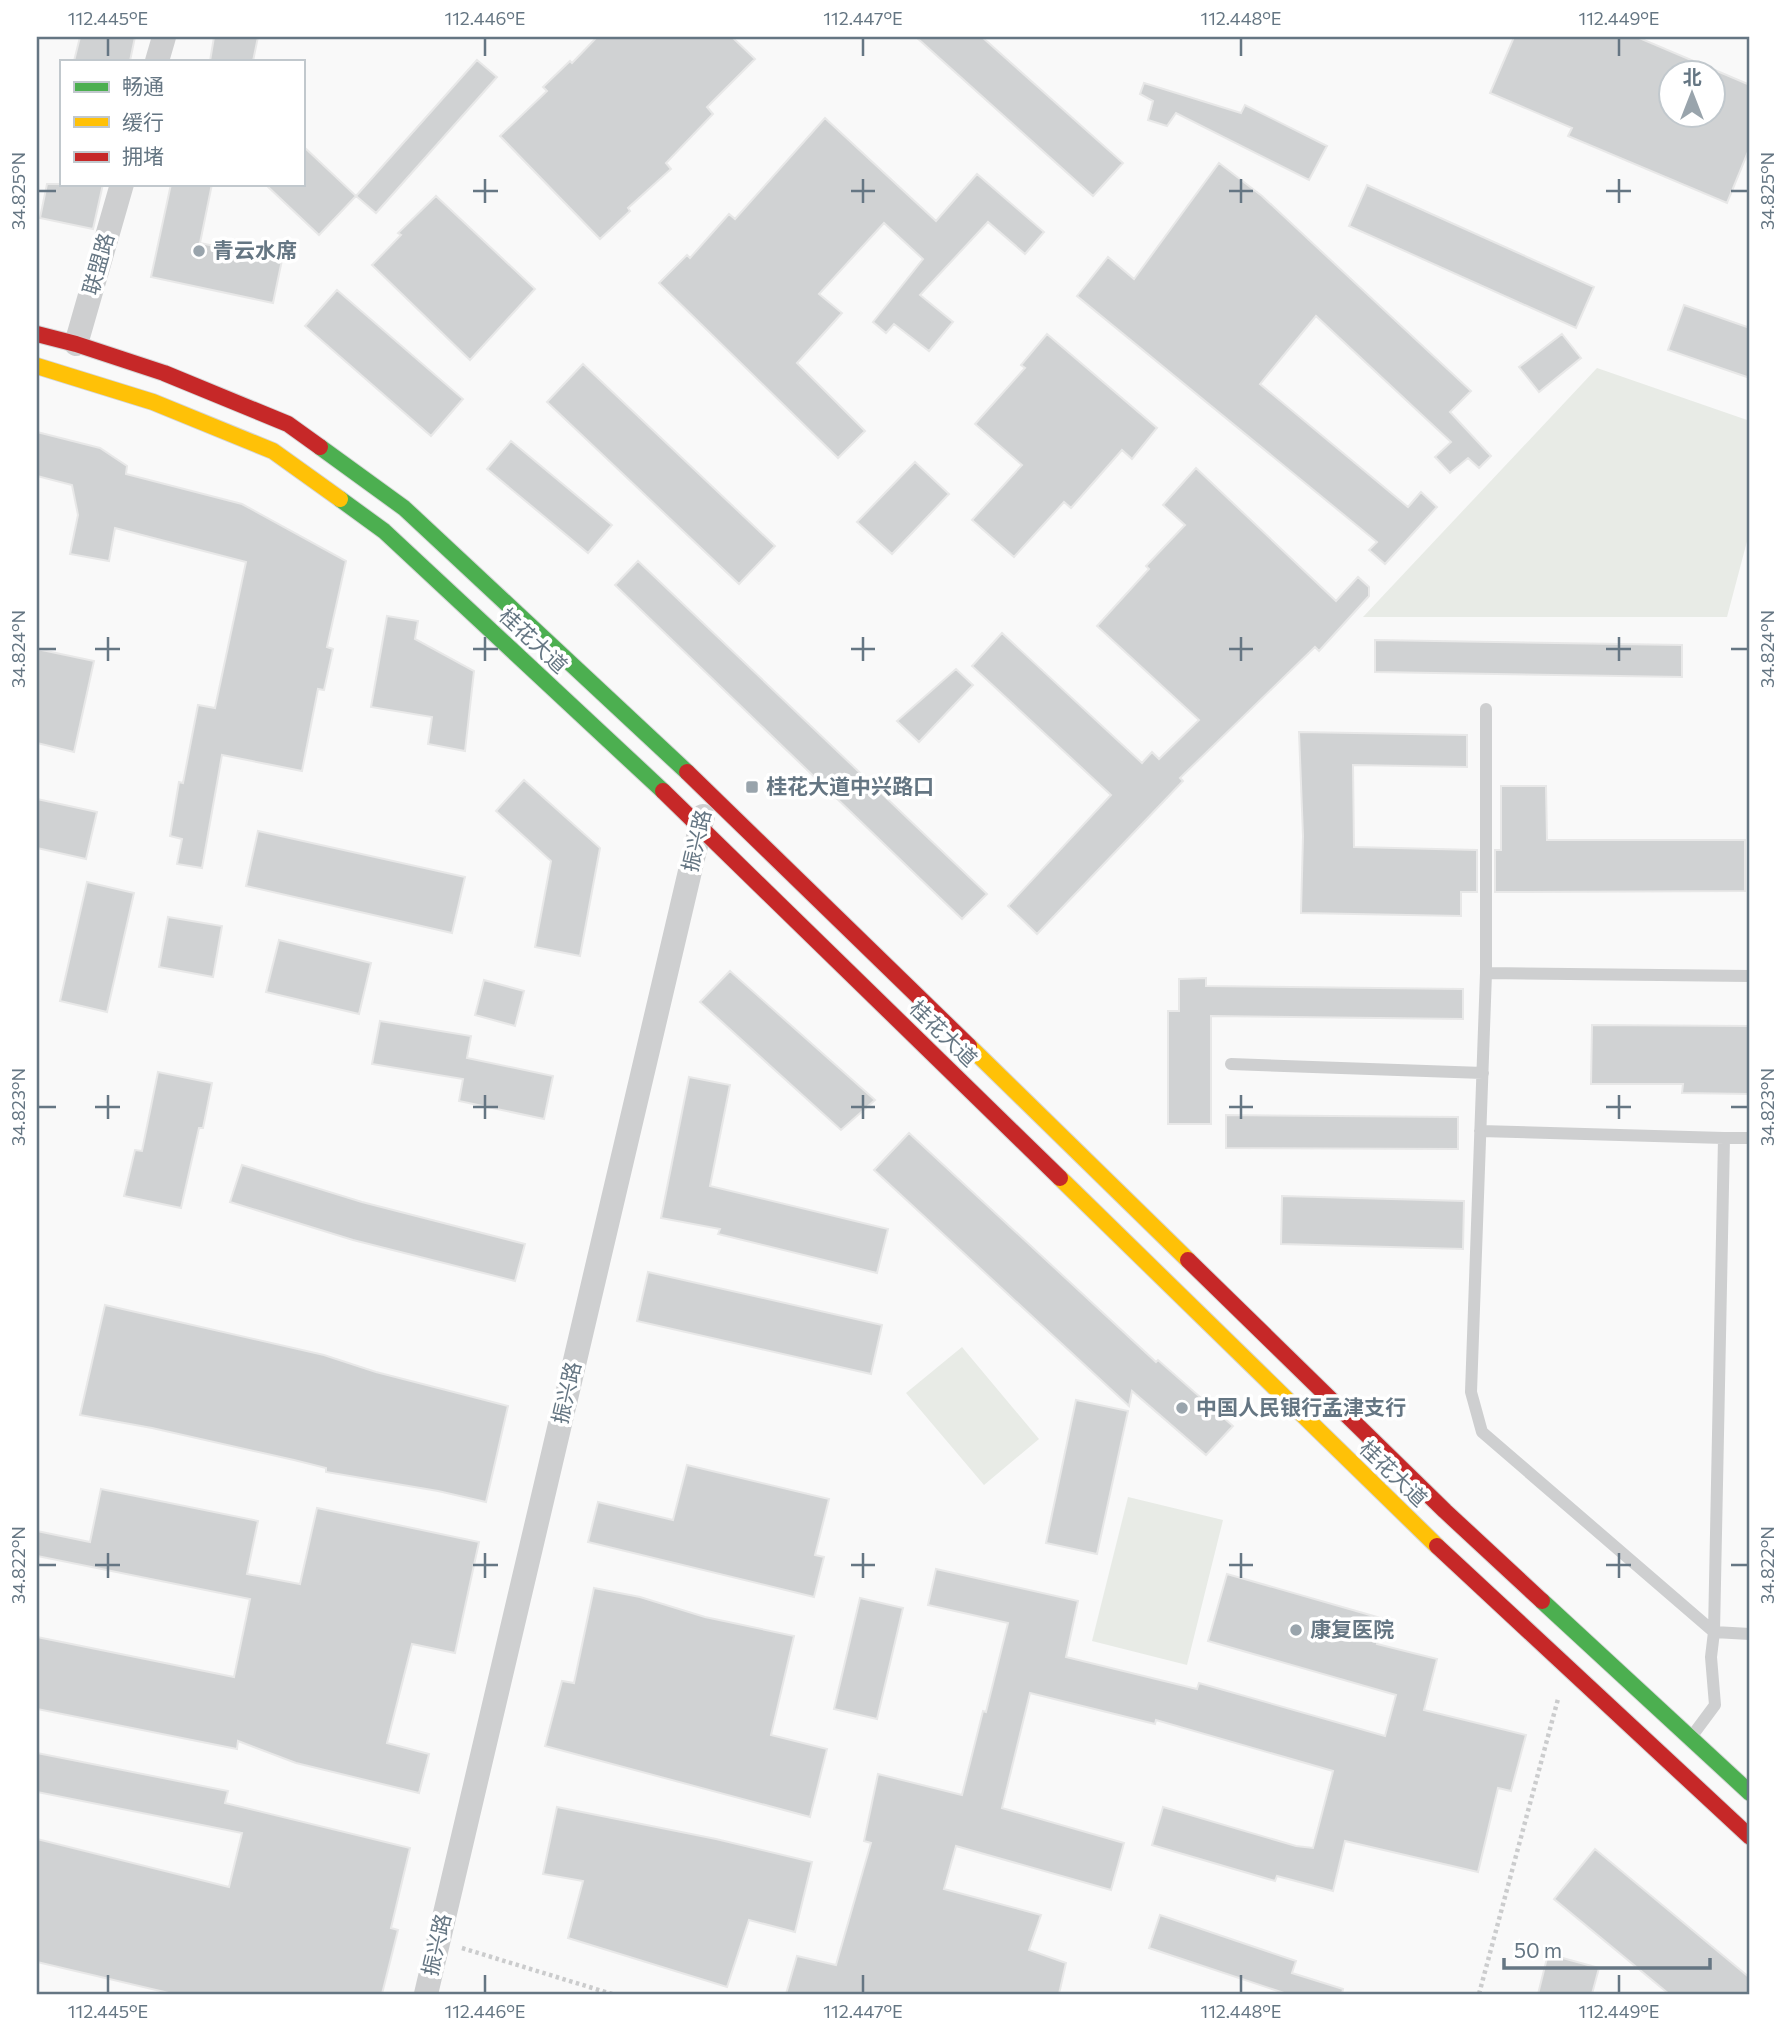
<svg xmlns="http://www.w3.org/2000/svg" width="1787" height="2031" font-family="Commissioner,'Noto Sans SC',sans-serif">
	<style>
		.green { fill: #e8ebe6 }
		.building { fill: #d0d2d3; stroke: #e8e8e8; stroke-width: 2; fill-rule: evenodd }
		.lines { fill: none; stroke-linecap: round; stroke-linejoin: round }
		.fast-casing { stroke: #d5d6d7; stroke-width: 18 }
		.slow-casing { stroke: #d5d6d7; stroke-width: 18 }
		.jam-casing { stroke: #d5d6d7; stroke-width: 18 }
		.path { stroke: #cbcccd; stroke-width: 4.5; stroke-dasharray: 3.5 3.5; stroke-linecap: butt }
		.lane { stroke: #cecfd0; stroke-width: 12 }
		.street { stroke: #cecfd0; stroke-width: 24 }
		.fast { stroke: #4caf50; stroke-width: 16 }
		.slow { stroke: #ffc107; stroke-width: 16 }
		.jam { stroke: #c62828; stroke-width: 16 }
		.ticks { fill: none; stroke: #657683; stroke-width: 2.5 }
		.poi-dot { fill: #99a4ac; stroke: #fff; stroke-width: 2.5 }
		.labels { text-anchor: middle; stroke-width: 7; stroke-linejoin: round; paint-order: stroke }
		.poi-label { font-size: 21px; font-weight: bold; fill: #657683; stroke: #fff; text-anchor: start }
		.street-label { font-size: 21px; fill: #657683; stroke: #fff }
		.neatline { fill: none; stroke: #657683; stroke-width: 2.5 }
		.ticks-label { font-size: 18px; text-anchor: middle; fill: #657683 }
	</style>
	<rect width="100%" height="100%" fill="#f9f9f9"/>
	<!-- green -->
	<path class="green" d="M1597,368L1750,421V530L1727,617H1363Z
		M962,1347L1039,1439L984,1485L906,1393Z
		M1128,1497L1223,1520L1187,1665L1092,1641Z"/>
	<!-- building -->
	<path class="building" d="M80,37H135L130,61H74Z
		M214,37H258L253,61H210Z
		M597,37H732L755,59L707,107L713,114L666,163L671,169L628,208L630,211L600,239L500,136L547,91L543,87L570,61L572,63Z
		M916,37H982L1123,163L1093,196Z
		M1514,37H1637L1750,85V147L1727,203L1568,136L1572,128L1490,93ZM1671,74H1713V116H1671Z
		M477,60L497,77L376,213L356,196Z
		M1144,83L1241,113L1245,105L1327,146L1309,180L1176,113L1167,126L1148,120L1153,101L1140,94Z
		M825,118L936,221L977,174L1044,232L1025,254L988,222L920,295L953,322L929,351L894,324L886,333L873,322L923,259L884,223L819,294L842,313L797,363L865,431L838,458L659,283L687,255L690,258L729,214L735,219Z
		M303,146L356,196L319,235L265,184H303Z
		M1219,163L1262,196L1471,391L1450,412L1491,456L1479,468L1468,458L1450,473L1435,457L1451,442L1316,316L1260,384L1408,507L1421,492L1437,507L1385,564L1369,550L1377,542L1077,296L1108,257L1134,279Z
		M47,184H103L93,229L40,218Z
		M171,184H212L200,243L282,260L273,303L151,277Z
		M1367,185L1594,287L1576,328L1349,226Z
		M436,196L535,289L470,360L372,265L401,235L398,233Z
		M337,290L463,399L431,436L305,326Z
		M1684,305L1750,328V378L1668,350Z
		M1047,334L1157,428L1132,459L1122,450L1071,508L1064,502L1014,557L972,520L1022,465L975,424L1025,368L1021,365Z
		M1562,334L1581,358L1539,392L1519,367Z
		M583,364L775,546L739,584L547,402Z
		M37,432L100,448L127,466L126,474L242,504L346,561L327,647L333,649L324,690L318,689L302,771L222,755L202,868L177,864L182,839L170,836L179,782L183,783L198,705L215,708L246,562L115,528L109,561L70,554L78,515L72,485L37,476Z
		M511,441L612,525L588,553L487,469Z
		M915,462L949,494L892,554L857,522Z
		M1196,468L1336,601L1358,577L1369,587V596L1319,651L1315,647L1180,778L1183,781L1037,934L1008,906L1111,795L972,666L1002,633L1142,763L1152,752L1159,759L1199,720L1097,626L1149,569L1146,566L1185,525L1163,505Z
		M638,561L987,894L962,919L615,585Z
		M387,616L418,621L415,639L474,671L465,751L428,744L432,717L371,707Z
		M1375,640L1682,645V677L1375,672Z
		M37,649L94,661L74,752L37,743Z
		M956,669L973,685L919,742L897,721Z
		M1299,732L1467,735V767L1353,765L1354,847L1477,850V892H1461V916L1301,913L1303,836Z
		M524,780L600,848L580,956L535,947L551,861L496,811Z
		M1501,786H1546L1547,840H1745V891L1495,892V850H1501Z
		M37,799L97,812L86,859L37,848Z
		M258,831L465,877L452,933L246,886Z
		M87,882L134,893L107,1012L60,1001Z
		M168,917L222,926L213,977L159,967Z
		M279,940L371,963L359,1014L266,992Z
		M730,971L875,1100L841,1130L700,1002Z
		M1206,978V986L1463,989V1019L1211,1016V1124H1168V1011H1179V979Z
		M484,980L524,991L515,1026L475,1015Z
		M380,1021L471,1036L467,1058L553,1076L544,1119L459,1101L463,1079L372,1064Z
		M1592,1025L1750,1026V1094L1682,1093L1683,1084H1591Z
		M158,1072L212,1083L203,1128H199L181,1208L124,1196L135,1150L142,1151Z
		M689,1077L730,1085L710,1186L888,1229L877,1273L718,1234L720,1229L661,1218Z
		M1226,1115L1458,1117V1149L1226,1148Z
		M909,1133L1156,1362L1158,1360L1233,1426L1206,1455L1132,1391L1129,1406L874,1170Z
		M242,1165L362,1202L525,1244L515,1281L353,1240L230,1202Z
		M1282,1196L1464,1201L1463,1249L1281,1244Z
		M648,1272L882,1325L871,1374L637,1321Z
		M105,1305L324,1355L376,1372L508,1406L486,1502L438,1491L326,1472V1468L294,1460L152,1428L80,1415Z
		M1076,1400L1128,1411L1097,1554L1046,1543Z
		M687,1465L829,1499L815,1555L824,1557L814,1597L588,1542L598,1502L673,1520Z
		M101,1489L258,1521L247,1574L300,1584L317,1508L479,1542L455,1653L412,1644L387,1743L429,1754L419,1793L296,1763L238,1741L237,1749L37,1709V1637L234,1677L250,1599L37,1556V1531L90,1542Z
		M936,1569L1078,1601L1066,1657L1197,1689L1199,1683L1385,1736L1396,1695L1208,1641L1227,1574L1384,1619L1377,1644L1437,1659L1424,1710L1526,1735L1511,1791L1498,1788L1478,1872L1345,1841L1333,1891L1277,1876L1275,1881L1152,1845L1163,1807L1296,1846L1313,1848L1333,1771L1156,1720L1155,1724L1030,1693L1002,1808L1124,1843L1111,1890L956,1846L944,1889L1041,1915L1029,1950L1066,1963L1059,1994H786L797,1956L836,1965L871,1843L864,1841L878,1774L962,1795L983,1711L986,1712L1008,1623L928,1605Z
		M594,1588L640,1597L705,1617L794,1636L771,1735L827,1749L810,1817L545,1746L562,1681L574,1683Z
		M860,1598L903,1608L877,1719L834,1709Z
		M37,1753L228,1791L225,1803L410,1848L391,1928L398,1930L382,1994H173L37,1962V1839L229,1887L242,1833L37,1792Z
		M557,1807L716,1839L812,1862L795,1932L749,1920L727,1987L568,1938L583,1881L543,1874Z
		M1595,1849L1750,1978V1994H1669L1554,1899Z
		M1160,1915L1296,1961L1292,1973L1343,1989L1342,1994H1287L1149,1948Z
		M1548,1954L1599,1968L1592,1994H1538Z"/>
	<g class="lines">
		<!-- fast casing -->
		<g class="fast-casing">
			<path id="fast" d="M320,447L404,508L687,772
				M340,499L384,531L663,791
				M1542,1601L1750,1793"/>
		</g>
		<!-- slow casing -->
		<g class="slow-casing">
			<path id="slow" d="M37,366L153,402L273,451L340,499
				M969,1046L1188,1260
				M1060,1178L1437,1546"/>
		</g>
		<!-- jam casing -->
		<g class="jam-casing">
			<path id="jam" d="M37,334L76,344L164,373L288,424L320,447
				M687,772L969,1046
				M663,791L1060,1178
				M1188,1260L1445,1511L1542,1601
				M1437,1546L1750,1837"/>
		</g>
		<!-- path -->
		<path class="path" d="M462,1948L612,1994
			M1479,1994L1558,1699"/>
		<!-- lane -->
		<path class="lane" d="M1486,709V973
			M1750,976L1486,973L1471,1392L1482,1432L1714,1632L1750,1634
			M1231,1064L1483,1073
			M1480,1131L1724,1138L1714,1632L1711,1657L1715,1705L1692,1736
			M1724,1138H1750"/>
		<!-- street -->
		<path class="street" d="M157,61L164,37
			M76,344L122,184
			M426,1994L703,816"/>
		<!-- fast -->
		<use href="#fast" class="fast"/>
		<!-- slow -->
		<use href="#slow" class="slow"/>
		<!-- jam -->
		<use href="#jam" class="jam"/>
	</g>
	<!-- ticks -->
	<path class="ticks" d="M108,38V56M485,38V56M863,38V56M1241,38V56M1619,38V56M485,179V203M863,179V203M1241,179V203M1619,179V203M38,191H56M473,191H498M851,191H875M1229,191H1253M1606,191H1631M1731,191H1748M108,637V661M485,637V661M863,637V661M1241,637V661M1619,637V661M38,649H56M95,649H120M473,649H498M851,649H875M1229,649H1253M1606,649H1631M1731,649H1748M108,1095V1119M485,1095V1119M863,1095V1119M1241,1095V1119M1619,1095V1119M38,1107H56M95,1107H120M473,1107H498M851,1107H875M1229,1107H1253M1606,1107H1631M1731,1107H1748M108,1553V1578M485,1553V1578M863,1553V1578M1241,1553V1578M1619,1553V1578M38,1565H56M95,1565H120M473,1565H498M851,1565H875M1229,1565H1253M1606,1565H1631M1731,1565H1748M108,1975V1993M485,1975V1993M863,1975V1993M1241,1975V1993M1619,1975V1993"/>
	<!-- markers -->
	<g class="poi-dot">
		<circle cx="199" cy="251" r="7"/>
		<rect x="745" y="780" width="14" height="14" rx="3.5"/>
		<circle cx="1182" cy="1408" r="7"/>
		<circle cx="1296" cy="1630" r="7"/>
	</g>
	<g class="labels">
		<!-- poi labels -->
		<g class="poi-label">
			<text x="213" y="258">青云水席</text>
			<text x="766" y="794">桂花大道中兴路口</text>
			<text x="1196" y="1415">中国人民银行孟津支行</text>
			<text x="1310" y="1637">康复医院</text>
		</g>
		<!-- street labels -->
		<g class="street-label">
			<text transform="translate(99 264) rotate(-74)" y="7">联盟路</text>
			<text transform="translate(533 641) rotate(43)" y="7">桂花大道</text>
			<text transform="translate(697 841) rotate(-77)" y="7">振兴路</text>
			<text transform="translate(943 1034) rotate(44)" y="7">桂花大道</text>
			<text transform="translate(567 1393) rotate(-77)" y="7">振兴路</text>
			<text transform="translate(1393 1474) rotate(44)" y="7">桂花大道</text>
			<text transform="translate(437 1945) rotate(-77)" y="7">振兴路</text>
		</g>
	</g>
	<!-- border -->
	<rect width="1787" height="2031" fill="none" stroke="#ffffff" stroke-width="77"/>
	<!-- legend -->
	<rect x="60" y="60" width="245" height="126" fill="#ffffff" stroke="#c1c8cd" stroke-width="2"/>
	<rect x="74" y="82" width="35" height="10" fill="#4caf50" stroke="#c1c8cd" stroke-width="2"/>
	<text x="122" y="94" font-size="21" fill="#657683">畅通</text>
	<rect x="74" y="117" width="35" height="10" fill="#ffc107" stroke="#c1c8cd" stroke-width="2"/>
	<text x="122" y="130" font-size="21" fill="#657683">缓行</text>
	<rect x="74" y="152" width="35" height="10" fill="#c62828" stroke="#c1c8cd" stroke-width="2"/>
	<text x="122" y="164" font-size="21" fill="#657683">拥堵</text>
	<!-- north arrow -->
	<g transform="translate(1692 94)"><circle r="33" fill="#ffffff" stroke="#c1c8cd" stroke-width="2"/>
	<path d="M0-5L12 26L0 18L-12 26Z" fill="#99a4ac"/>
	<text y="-10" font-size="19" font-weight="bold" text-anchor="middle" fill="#657683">北</text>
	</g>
	<!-- scale -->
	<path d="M1504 1958v10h206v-10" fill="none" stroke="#657683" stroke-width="3.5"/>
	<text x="1514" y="1958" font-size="21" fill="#657683" stroke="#ffffff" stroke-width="5" paint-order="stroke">50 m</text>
	<rect x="38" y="38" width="1710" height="1955" class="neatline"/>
	<g class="ticks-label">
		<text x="108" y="25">112.445°E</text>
		<text x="485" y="25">112.446°E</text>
		<text x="863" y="25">112.447°E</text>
		<text x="1241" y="25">112.448°E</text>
		<text x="1619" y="25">112.449°E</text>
		<text transform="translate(19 191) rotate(-90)" y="6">34.825°N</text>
		<text transform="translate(1768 191) rotate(-90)" y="6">34.825°N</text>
		<text transform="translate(19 649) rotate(-90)" y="6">34.824°N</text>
		<text transform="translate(1768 649) rotate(-90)" y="6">34.824°N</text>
		<text transform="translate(19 1107) rotate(-90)" y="6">34.823°N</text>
		<text transform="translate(1768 1107) rotate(-90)" y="6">34.823°N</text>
		<text transform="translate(19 1565) rotate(-90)" y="6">34.822°N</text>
		<text transform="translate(1768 1565) rotate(-90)" y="6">34.822°N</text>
		<text x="108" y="2018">112.445°E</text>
		<text x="485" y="2018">112.446°E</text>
		<text x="863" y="2018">112.447°E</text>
		<text x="1241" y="2018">112.448°E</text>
		<text x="1619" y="2018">112.449°E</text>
	</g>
</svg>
